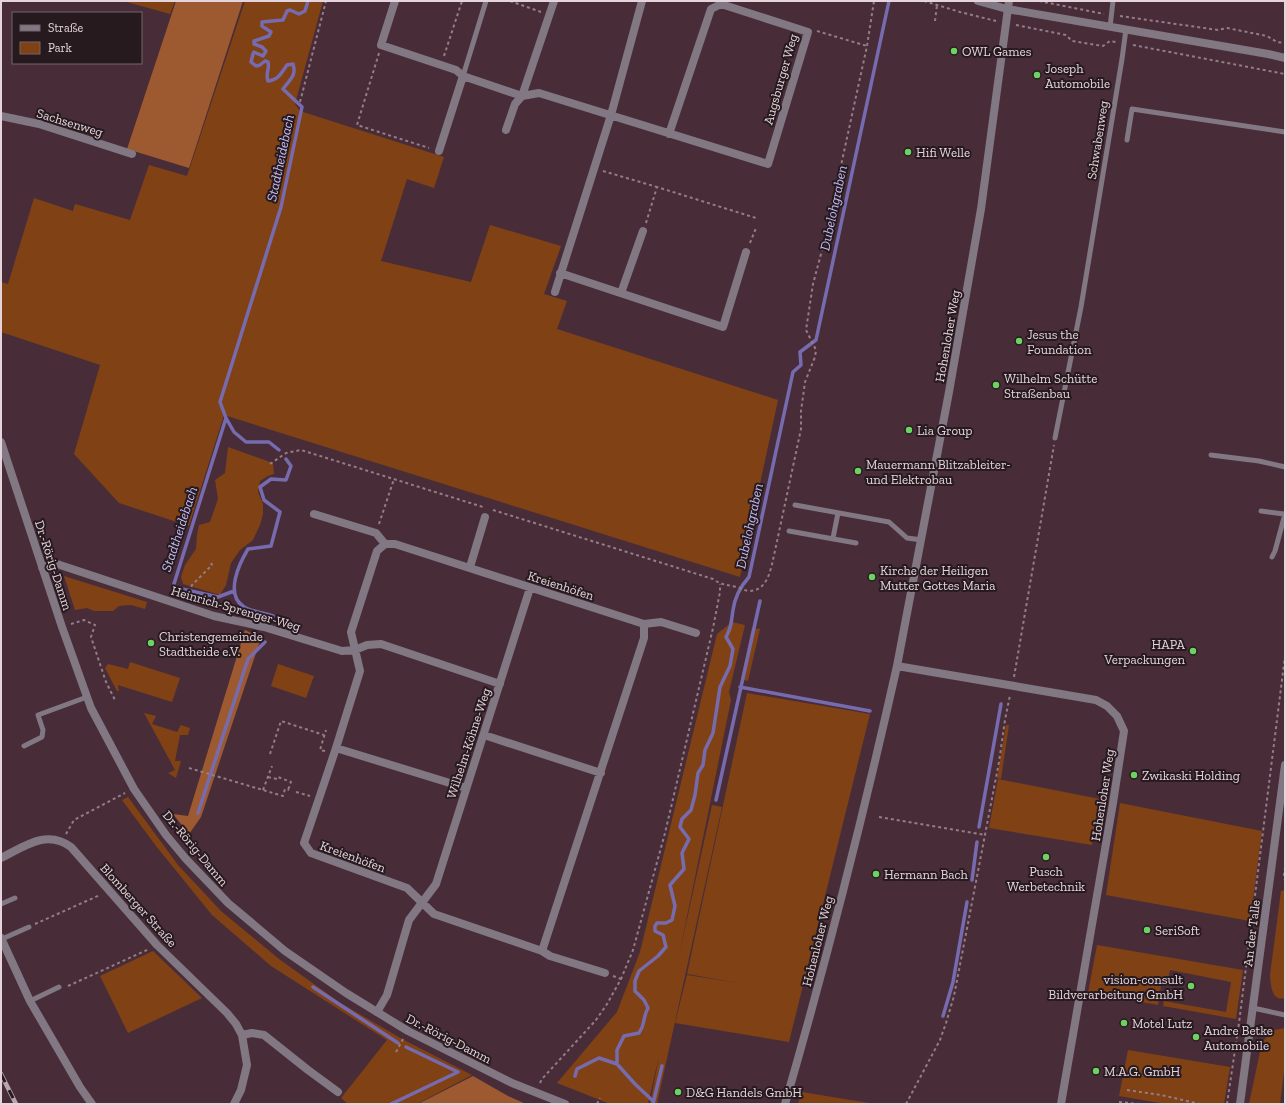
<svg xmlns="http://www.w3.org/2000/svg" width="1286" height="1105" font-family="'Zilla Slab',serif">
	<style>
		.green { fill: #804115 }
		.forest { fill: #9d5a30 }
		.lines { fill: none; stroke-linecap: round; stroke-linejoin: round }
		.stream { stroke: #776bb0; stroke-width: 3.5 }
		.path { stroke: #947d87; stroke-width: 2; stroke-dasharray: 3 3; stroke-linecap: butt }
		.service { stroke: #817883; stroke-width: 5 }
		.minor { stroke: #817883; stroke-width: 8 }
		.tertiary { stroke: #817883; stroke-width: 8 }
		.rail-casing { stroke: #bba6af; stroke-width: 4.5 }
		.rail { stroke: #261a1f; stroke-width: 3; stroke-dasharray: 9; stroke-linecap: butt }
		.poi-dot { fill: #6cd362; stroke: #261a1f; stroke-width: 1.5 }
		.labels { text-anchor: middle; stroke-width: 4; stroke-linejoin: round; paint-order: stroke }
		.poi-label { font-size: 13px; fill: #e6d4dc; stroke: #261a1f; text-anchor: start }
		.street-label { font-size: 13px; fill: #e6d4dc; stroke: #261a1f }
		.water-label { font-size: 14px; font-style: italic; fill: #c4bcf5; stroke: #261a1f }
	</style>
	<rect width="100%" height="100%" fill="#482d39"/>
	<!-- green -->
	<path class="green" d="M123,1H175L170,14Z
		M245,1H323L295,104L300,111L444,157L434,188L407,179L381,261L471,282L490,225L561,246L544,294L567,301L557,329L778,400L740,577L224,415L189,526L119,503L74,454L100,365L1,332V282L8,284L34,198L73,211L75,204L130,220L149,165L187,176Z
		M228,447L273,463L274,474L268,476L260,481L258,492L263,504V514L260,525L253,540L240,550L231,563L226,585L220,595L183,584L181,577L185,565L196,549L197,535L199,525L210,522L218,499L215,480L225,473Z
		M64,576L147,602L145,609L131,605L119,606L113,611H94L87,608L75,610Z
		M732,622L745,625L729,692L731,700L679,956L712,805L722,807L657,1104H650L659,1056L648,1104H610L557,1083L617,1012L640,952L717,634Z
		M752,628L760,629L748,681L741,679Z
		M130,662L180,678L172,702L118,685L119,691H117L105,668L108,664L128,669Z
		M278,664L314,676L306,698L271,686Z
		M747,693L870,714L789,1042L675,1023L687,975L739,983L687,974Z
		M144,713L156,716L152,724L177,732L181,725L190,728L188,735H180L175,761H181L176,778L168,773L175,770Z
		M1006,725H1009L1001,779L997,778Z
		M998,779L1100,799L1092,845L989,828Z
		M128,797L178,865L221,911L279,959L339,1002L402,1039L472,1075L417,1104H348L341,1098L387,1040L271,966L212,915L156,846L122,800Z
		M1120,803L1262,831L1250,921L1106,895Z
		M1285,890V998C1271,1002 1271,984 1270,975L1281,891Z
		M1097,945L1243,970L1236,1019L1163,1006L1164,1001L1226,1012L1231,982L1170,970L1168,980L1162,979L1158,1005L1088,993Z
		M153,951L202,998L128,1033L100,976Z
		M1285,1028V1064L1280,1104H1249L1262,1042L1274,1030Z
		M1128,1050L1230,1067L1224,1104H1166L1119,1096Z
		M802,1092L875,1104H798Z"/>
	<!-- forest -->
	<path class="forest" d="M176,1H243L189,168L127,149Z
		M245,630L261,638L201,817L189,834L173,814L188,816Z
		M473,1076L508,1096L526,1104H418Z"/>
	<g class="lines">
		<!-- stream -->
		<path class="stream" d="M226,418L234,432L246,442H269L279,450
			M234,591L218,597L173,587L226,418L220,402L281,207L302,107L283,89C289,80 297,76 293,64L287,65C281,73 279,80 268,81C265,74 270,69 268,62L265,61L260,65L256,66L251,62L253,54L254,52L263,56L266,51L262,47L254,44V41L269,36L271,32L262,26V22L283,20L287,11L290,10L299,14L305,11L308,1
			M272,619L273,616C264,613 249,611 243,606C225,594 239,564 248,549L271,546L280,512L264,500L260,487L271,479L286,480L291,466L286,459
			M740,687L870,711
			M716,800L760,601
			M198,813L248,659L265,642
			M979,827L1001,704
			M972,880L977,842
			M313,987L398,1043
			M943,1016L953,982L967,902
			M575,1076L577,1069L599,1058L617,1064
			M653,1101L635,1084L617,1064V1050L624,1036L639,1033C646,1023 642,1019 648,1008L644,1000L635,991V981L639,971L658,956L666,947L663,935L655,931V926L657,923H666L672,920L675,906L670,885L684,869L682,853L689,839L680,827L682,819L691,810L695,795L698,773L703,765L705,750L713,733L720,687L730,666L733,649L726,637C732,626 731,622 733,610C735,596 740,587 749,577L793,372L801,365L800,352L816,340L889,1
			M391,1104L458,1072L406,1047
			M653,1104L662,1066"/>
		<!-- path -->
		<path class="path" d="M510,1L541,12
			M924,1L960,12L996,21
			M1039,1L1104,14
			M1120,16L1218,30L1227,28L1267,36L1277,42L1285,43
			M935,21L937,5
			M1016,25L1066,35L1072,41L1103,46L1110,41L1116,42
			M817,31L867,46
			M1133,45L1285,74
			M379,53L357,125L429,148
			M444,56L462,1
			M300,102L326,1
			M603,171L657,187
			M646,223L657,187L756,218
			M750,243L756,228
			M270,464L286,453L301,450L483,507
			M493,510L713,579C721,585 728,585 737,587C741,588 745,591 749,591C766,591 770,573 773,560L801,429V411L805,382L815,357L816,350L806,330L813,284L825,239L867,46L874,1
			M379,524L394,479
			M187,598L192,585L212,565L211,563
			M71,624L84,620L95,625L91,637L106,682L115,700
			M1014,677L1054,445
			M325,751L320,750L326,730
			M270,754L281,721L324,735
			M189,768L283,796L285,789L289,790
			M268,777L277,779L278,777L291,782L288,790
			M263,790L272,766
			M296,792L310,796
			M879,817L985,835
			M66,834L74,820L125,793
			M1285,867L1284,875L1285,881
			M35,924L100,895
			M613,976L621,979
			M68,986L147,950
			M396,1052L403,1039
			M540,1083L542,1079L596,1020L607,1004L621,979L633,950L665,833L713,628L720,592V584
			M1127,1090L1161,1095L1200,1104
			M1119,1102L1140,1104
			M597,1104L600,1098
			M906,1104L940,1040L946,1023L954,996L999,762L1005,720L1010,695
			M1227,1104L1239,1023L1285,656"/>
		<!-- service -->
		<path class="service" d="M1110,27L1113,1
			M463,76L486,1
			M1127,140L1132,109L1285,132
			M1055,438L1081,307L1122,59L1126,29
			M1211,455L1259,461L1285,467
			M795,505L889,522L907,538L922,540
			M1261,511L1284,514
			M789,531L856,543
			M833,538L838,513
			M1272,557L1275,551L1285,514
			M24,746L42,737L43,730L38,715L87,697
			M1,904L15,898
			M2,939L29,927
			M30,1001L59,987
			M1253,1008L1285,1015"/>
		<!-- minor -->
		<path class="minor" d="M395,1L381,45L456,70L463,76L522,96L515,104L506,130
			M554,1L522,96L539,93L768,164L808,32L721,4L711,9L669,134
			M1009,1L981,209L949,392L897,666L1096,700L1107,706L1117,716L1124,731L1113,803L1061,1104
			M1,116L39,124L132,154
			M439,151L463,76
			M560,273L723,327L746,252
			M555,292L611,115L642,1
			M621,293L643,231
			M314,514L376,533L385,544
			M385,544H395L644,624V638L542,951L434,914L407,888L311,853L304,843L336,748L360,671L351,632L377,551Z
			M42,567L57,564L214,616L264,627L342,651L355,650L367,645L381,644L500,684
			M470,567L485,517
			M644,624L661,622L696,633
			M484,735L601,773
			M336,748L466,788
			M1,858C25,846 47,829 71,847L157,945L227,1013L236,1024L242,1035L247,1065L241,1090L234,1104
			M1,938L30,1001L80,1087L92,1104
			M542,951L550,956L605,973
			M377,1012L387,995L409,920L436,884L530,588
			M242,1035L252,1033L264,1035L308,1070L338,1092
			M785,1104C827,959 864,813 897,666"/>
		<!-- tertiary -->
		<path class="tertiary" d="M978,1L1007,9L1268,54L1285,58
			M1,442L62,627L91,708L134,789L166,835L186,859L228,903L285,951L346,993L408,1031L512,1083L565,1104
			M1240,1104L1285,765"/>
		<!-- rail casing -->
		<g class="rail-casing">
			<path id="rail" d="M1,1074L16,1104"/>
		</g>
		<!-- rail -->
		<use href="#rail" class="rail"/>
	</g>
	<!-- markers -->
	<g class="poi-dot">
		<circle cx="954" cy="51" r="4"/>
		<circle cx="1037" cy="75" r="4"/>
		<circle cx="908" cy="152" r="4"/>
		<circle cx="1019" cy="341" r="4"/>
		<circle cx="996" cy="385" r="4"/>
		<circle cx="909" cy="430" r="4"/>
		<circle cx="858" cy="471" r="4"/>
		<circle cx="872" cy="577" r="4"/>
		<circle cx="151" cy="643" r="4"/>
		<circle cx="1193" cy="651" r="4"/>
		<circle cx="1134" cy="775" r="4"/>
		<circle cx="1046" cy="857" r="4"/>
		<circle cx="876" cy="874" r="4"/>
		<circle cx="1147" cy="930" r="4"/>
		<circle cx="1191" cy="986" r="4"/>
		<circle cx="1124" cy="1023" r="4"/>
		<circle cx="1196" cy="1037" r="4"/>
		<circle cx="1096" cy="1071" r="4"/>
		<circle cx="678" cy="1092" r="4"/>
	</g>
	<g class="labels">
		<!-- poi labels -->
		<g class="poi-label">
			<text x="962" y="56">OWL Games</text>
			<text x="1045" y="73">Joseph<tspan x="1045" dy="15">Automobile</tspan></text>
			<text x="916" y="157">Hifi Welle</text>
			<text x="1027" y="339">Jesus the<tspan x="1027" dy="15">Foundation</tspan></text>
			<text x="1004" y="383">Wilhelm Schütte<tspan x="1004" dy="15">Straßenbau</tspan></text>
			<text x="917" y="435">Lia Group</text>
			<text x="866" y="469">Mauermann Blitzableiter-<tspan x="866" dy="15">und Elektrobau</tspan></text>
			<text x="880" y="575">Kirche der Heiligen<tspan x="880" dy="15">Mutter Gottes Maria</tspan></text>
			<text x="159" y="641">Christengemeinde<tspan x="159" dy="15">Stadtheide e.V.</tspan></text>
			<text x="1185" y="649" text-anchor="end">HAPA<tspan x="1185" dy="15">Verpackungen</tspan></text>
			<text x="1142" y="780">Zwikaski Holding</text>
			<text x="1046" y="876" text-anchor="middle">Pusch<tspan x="1046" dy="15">Werbetechnik</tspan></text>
			<text x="884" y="879">Hermann Bach</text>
			<text x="1155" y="935">SeriSoft</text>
			<text x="1183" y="984" text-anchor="end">vision-consult<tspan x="1183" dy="15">Bildverarbeitung GmbH</tspan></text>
			<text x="1132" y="1028">Motel Lutz</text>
			<text x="1204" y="1035">Andre Betke<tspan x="1204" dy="15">Automobile</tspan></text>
			<text x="1104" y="1076">M.A.G. GmbH</text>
			<text x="686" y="1097">D&amp;G Handels GmbH</text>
		</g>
		<!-- street labels -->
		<g class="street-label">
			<text transform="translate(780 79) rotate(-74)" y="5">Augsburger Weg</text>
			<text transform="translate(70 122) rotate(17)" y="5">Sachsenweg</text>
			<text transform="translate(1097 140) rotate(-81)" y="5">Schwabenweg</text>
			<text transform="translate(947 336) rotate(-80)" y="5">Hohenloher Weg</text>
			<text transform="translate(54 565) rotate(72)" y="5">Dr.-Rörig-Damm</text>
			<text transform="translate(561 585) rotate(18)" y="5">Kreienhöfen</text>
			<text transform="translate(236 608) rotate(16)" y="5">Heinrich-Sprenger-Weg</text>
			<text transform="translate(468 743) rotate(-72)" y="5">Wilhelm-Köhne-Weg</text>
			<text transform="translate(1102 795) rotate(-81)" y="5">Hohenloher Weg</text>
			<text transform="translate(196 848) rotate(50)" y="5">Dr.-Rörig-Damm</text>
			<text transform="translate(353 856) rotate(20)" y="5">Kreienhöfen</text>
			<text transform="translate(139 905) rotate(48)" y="5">Blomberger Straße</text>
			<text transform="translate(1251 933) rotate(-83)" y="5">An der Talle</text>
			<text transform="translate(817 941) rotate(-76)" y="5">Hohenloher Weg</text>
			<text transform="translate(449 1038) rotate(27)" y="5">Dr.-Rörig-Damm</text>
		</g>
		<!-- water labels -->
		<g class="water-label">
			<text transform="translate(280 158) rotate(-78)" y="5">Stadtheidebach</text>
			<text transform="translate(833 208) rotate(-78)" y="5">Dubelohgraben</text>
			<text transform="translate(749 526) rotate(-78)" y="5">Dubelohgraben</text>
			<text transform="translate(179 529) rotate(-72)" y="5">Stadtheidebach</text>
		</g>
	</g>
	<!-- border -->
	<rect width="1286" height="1105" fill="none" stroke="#e6d4dc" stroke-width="4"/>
	<!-- legend -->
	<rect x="12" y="12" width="130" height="52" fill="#261a1f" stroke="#73646b"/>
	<rect x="20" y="25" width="20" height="6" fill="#817883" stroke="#73646b"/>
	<text x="48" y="32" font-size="12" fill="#e6d4dc">Straße</text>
	<rect x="20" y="42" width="20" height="12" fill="#804115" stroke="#73646b"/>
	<text x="48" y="52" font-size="12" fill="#e6d4dc">Park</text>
</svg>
